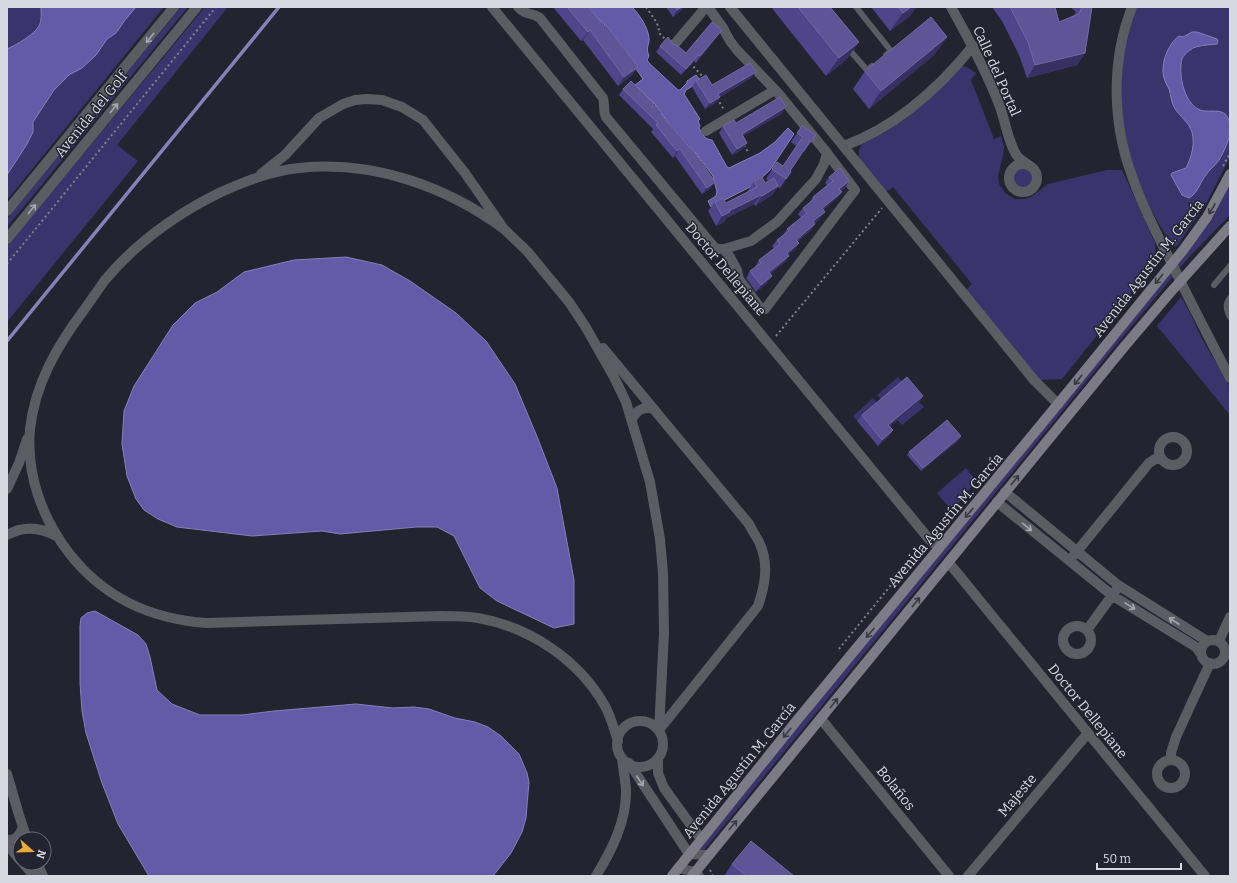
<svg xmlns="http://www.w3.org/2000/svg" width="1237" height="883" font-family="Bitter,serif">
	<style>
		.green { fill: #3b336c }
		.water { fill: #645aa8; stroke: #8780b9 }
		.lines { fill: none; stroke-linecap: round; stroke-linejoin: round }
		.stream { stroke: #8780b9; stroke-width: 3.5 }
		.path { stroke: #81818c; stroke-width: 2; stroke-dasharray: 2 3; stroke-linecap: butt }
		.service { stroke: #5c5c63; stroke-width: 6 }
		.minor { stroke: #5c5c63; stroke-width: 10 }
		.tertiary { stroke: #5c5c63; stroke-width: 10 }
		.secondary { stroke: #7c7b86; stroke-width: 10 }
		.wall { fill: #50448b }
		.shaded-wall { fill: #383063 }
		.building { fill: #5f5495; stroke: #7269a1 }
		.oneway { stroke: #a6a6af }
		.oneway2 { stroke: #3a3946 }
		.labels { text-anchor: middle; stroke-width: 3; stroke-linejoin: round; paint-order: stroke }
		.street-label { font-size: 14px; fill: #d8d8e1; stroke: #242330 }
	</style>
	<rect width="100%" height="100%" fill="#242330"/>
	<!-- green -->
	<path class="green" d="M7,7H164L7,200Z
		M181,7H188L7,227V219Z
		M205,7H228L117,145L138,161L7,322V246Z
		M1137,7H1230V157L1207,202L1177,246L1174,247C1167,236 1159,225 1153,213C1135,178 1121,136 1120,97C1120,66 1126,36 1137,7Z
		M965,66L976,73L971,80L994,139L1001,136L1004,147L1003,155L998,176L999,184L1005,193L1015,199H1025L1031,197L1048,184L1107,170H1122L1155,243L1156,262L1062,379L1038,380L966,290L972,284L893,187L886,192L859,158V150L861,145L884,133L909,116L952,75L959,67Z
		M1013 178a10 10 0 1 1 20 0a10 10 0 1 1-20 0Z
		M1230,183V215L1190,256L1121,339L704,850L698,849L800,724Z
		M1181,297L1190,313L1201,337L1230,387V415L1157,326Z
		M898,377L903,383L882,401L877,395Z
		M873,398L878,404L857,421L853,416Z
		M919,402L924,407L902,425L897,420Z
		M966,468L976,481L952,511L937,493Z"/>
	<!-- water -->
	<path class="water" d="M41,7H136L125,20L116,33L107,39L96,55L82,68L69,75L54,90L33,122V132L27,144L7,175V49C16,45 34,35 39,26C42,20 41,14 41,7Z
		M586,7H632C639,14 648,27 649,38C650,45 645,46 649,56L647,60L649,63L678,90H680L687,83V81L696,75L701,81L686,90L684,94L700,119L698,121L700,126L699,128C703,135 704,139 712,140L727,167L729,168L760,153L775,142L788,128L794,134L770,170L754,185L711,207L708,201L716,196L717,192L713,176L696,153L689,148L669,124L656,105L635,85L643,79L608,28Z
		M1192,32H1197L1217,39L1218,41L1217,44C1209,45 1196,45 1190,50C1187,52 1183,56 1182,59C1178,73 1184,102 1198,109C1206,114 1218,108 1225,114C1237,126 1226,148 1219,160C1215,166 1209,170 1205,176C1200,183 1197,194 1189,198L1182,195L1171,175L1172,173L1186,168C1192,156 1195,144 1192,132C1189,122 1179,116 1174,107C1171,101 1171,95 1169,89C1167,85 1165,82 1164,78C1160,64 1168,44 1179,36L1183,37Z
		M346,257L382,265L410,281L456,313L486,341L515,384L538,439L557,488L574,580V624L554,628L497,601L480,588L454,536L437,527H416L340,534L322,531L252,536L177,527L158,519L144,510L136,499L127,476L122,444L124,411L134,386L173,325L195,303L217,292L244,272L294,260Z
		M95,611L138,635L146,644L150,657L157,690L172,704L200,715H242L274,711L356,704L393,708L414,707L429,709L455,718L475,722L488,727L501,736L519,754L527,773L529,782L526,818L522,832L511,853L493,876H149L118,824L102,783L86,733L82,711L80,683V626L81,618L87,613Z"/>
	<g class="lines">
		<!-- stream -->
		<path class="stream" d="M7,341L279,7"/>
		<!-- path -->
		<path class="path" d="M646,7L657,23L660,34L666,40
			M690,63L704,78
			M717,98L724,110
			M744,145L748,152
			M1223,166L1230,153
			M1195,215L1201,203
			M7,264L216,7
			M776,336L882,208
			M839,649L922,547
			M710,870L713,876"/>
		<!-- service -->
		<path class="service" d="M856,7L891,51L886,55
			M846,46L867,70L872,66
			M1214,285L1230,266
			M1230,298C1225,304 1226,310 1230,317"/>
		<!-- minor -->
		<path class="minor" d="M492,7L929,539L939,548
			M518,7C527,17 531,11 540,18L603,98C605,105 603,111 606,117L714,247L718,249H724L751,241L777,222L816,179L824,164L827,153L778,93L737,50L730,41L723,28L708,7
			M730,7L1034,380L1058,404
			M951,7C969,39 987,72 1000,107C1005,120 1009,146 1018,157C1021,160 1026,163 1030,166
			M1132,7C1111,61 1112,122 1132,176C1142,206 1157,234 1171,262C1190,301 1210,340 1230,378
			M673,46L706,7
			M706,131L775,90
			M844,146C896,127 939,88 973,46
			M1009 178a14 14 0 1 1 28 0a14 14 0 1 1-28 0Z
			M261,174L285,155L319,118L343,104L355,100L367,99L382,100L402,107L423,120L465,173L504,229L527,251L569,302L585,326L614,377L626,402L650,482L660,539L663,573L664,633L659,730
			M504,229C446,186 372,160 299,168C271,171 246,181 221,192C176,214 137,242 105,280C98,290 91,300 84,310C57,346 35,384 30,429C26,474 42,518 69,553C104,598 150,619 207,623L441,616C454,616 466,616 478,618C530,627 579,660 605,706C611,717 614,729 618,741
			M724,249L730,257L737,270L739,279L761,309H765L855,190L827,153
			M603,348L749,524C752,531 757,537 760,544C769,565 765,585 758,606L659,730
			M632,419C637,410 643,406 654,409
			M1159 451a14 14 0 1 1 28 0a14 14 0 1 1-28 0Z
			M7,489L19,463L27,439
			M1005,492L1118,585L1207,641
			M997,502L1113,596L1196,647L1201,654
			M7,535C23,526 40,527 56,536
			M1074,555L1149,463L1160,456
			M949,563L1205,876
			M1063 640a14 14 0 1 1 28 0a14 14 0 1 1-28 0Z
			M1087,630L1116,590
			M1201 652a12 12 0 1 1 24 0a12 12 0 1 1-24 0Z
			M1219,641L1230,617
			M821,719L949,876
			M617 744a23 23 0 1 1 46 0a23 23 0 1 1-46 0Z
			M658,758V773L664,788L701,839
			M1171,760V753L1176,737L1210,663
			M1157 774a14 14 0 1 1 28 0a14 14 0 1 1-28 0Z
			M629,763L689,854L708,855
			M7,774L19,815L27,839
			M7,840C16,841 20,835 23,827
			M7,844L20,860
			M23,863L34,876
			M37,863L43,876
			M678,868L695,872L699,876
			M596,876C612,850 627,820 626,789C625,778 623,768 622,758
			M968,876L1088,733"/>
		<!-- tertiary -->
		<path class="tertiary" d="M7,211L174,7
			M7,239L197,7"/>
		<!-- secondary -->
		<path class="secondary" d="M672,876L798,719L1058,404L1184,249L1207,217L1230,174
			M692,876L1124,347L1169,294L1230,226"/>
	</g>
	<!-- wall -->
	<path class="wall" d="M553,7H588L638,67L631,76L618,86L583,40L581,41Z
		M666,7H684L682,10L673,17Z
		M771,7H830L859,42L846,60L826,76Z
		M871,7H916L910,16L890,31Z
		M992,7H1055L1059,22L1074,15L1076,12L1070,7H1092L1085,53L1077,65L1027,78L1019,55L1002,21Z
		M722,30L696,63L694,61L681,75L656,52L660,46L673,44L686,53Z
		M947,37L934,55L869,109L853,89L865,71Z
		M751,78L720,97L715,103L705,109L692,87L696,81L712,85Z
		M623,89L652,107L661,114L711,188L702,194L675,156L673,158L651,132L653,129L619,95Z
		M781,114L743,136V149L732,155L719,133L723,126Z
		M802,126L816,135L804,152L803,151L790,171L791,172L780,188L778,187L772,195L755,206L754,204L726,218L724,222L716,226L708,211L715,202L726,203L748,192V191L754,181L765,183L769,181L766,179L777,162L783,166L796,146L791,142Z
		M829,177L849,181L845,188L841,191L842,192L837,198L823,210L825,212L820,218L815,223V224L811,230L797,242L799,243L794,250L788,254L785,262L770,274L767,283L756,292L746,278L750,271L755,268V267L759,260L774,248L772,246L777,240L783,235L787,229L801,218L798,214L803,208L809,203L813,197L827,185L825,183Z
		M923,396L919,402L890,426L893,430L888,437L878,446L857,421L862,415Z
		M959,440L921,471L907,455L909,452Z
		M732,864L794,876H724Z"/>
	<!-- shaded-wall -->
	<path class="shaded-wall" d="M682,7H684L682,10L673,17L677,10Z
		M911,7H916L910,16L890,31L903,13Z
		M590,30L583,40L581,41L588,32Z
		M722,30L717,36L696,63L700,56Z
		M947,37L934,55L869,109L881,91Z
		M859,42L846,60L826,76L839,58Z
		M1085,53L1077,65L1027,78L1035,65Z
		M698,55L694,61L681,75L686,69Z
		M638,67L631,76L618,86L624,77Z
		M756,72L751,78L720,97L715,103L705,109L710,103L718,94Z
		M786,107L781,114L737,140L742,134Z
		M747,143L743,149L732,155L737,149Z
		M680,149L675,156L673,158L677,151Z
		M849,181L845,188L835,196L839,189Z
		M715,182L711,188L702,194L707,188Z
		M778,186L772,195L755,206L762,196Z
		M842,192L837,198L817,214L822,208Z
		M761,195L754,204L726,218L724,222L716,226L722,216L729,211Z
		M825,212L820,218L809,228L813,221Z
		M815,224L811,230L791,246L796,240Z
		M799,243L794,250L782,259L787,253Z
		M789,256L785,262L764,278L769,272Z
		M772,276L767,283L756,292L761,285Z
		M923,396L919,402L884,431L888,425Z
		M893,430L888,437L878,446L882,440Z
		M961,436L959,440L921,471L923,468Z"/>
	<!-- building -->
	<path class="building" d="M567,7H588L604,26L606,25L638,67L624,77L590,30L588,32Z
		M675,7H682L677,10Z
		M798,7H830L859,42L839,58Z
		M898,7H911L903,13Z
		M1010,7H1055L1059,22L1079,14L1082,7H1092L1085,53L1035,65L1028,42Z
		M931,17L947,37L881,91L865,71Z
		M712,22L722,30L700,56L698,55L686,69L660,46L668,37L673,44L678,46L686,53Z
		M750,63L756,72L718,94L720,97L710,103L696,81L706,75L712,85Z
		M631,81L654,104L651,108L655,105L662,113L661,114L664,118L690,148L691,147L715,182L707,188L680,149L677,151L656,125L658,123L623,89Z
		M780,97L786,107L742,134L747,143L737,149L723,126L734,120L736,123Z
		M802,126L816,135L811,142L810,141L790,171L791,172L786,179L772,169L777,162L783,166L803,137L797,133Z
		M840,168L849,181L839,189L842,192L822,208L825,212L813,221L815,224L796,240L799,243L787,253L789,256L769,272L772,276L761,285L750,271L761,263L759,260L780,244L777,240L789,231L787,229L807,213L803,208L814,199L813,197L833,181L829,177Z
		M762,177L765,183L774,178L778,186L762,196L761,195L729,211L730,212L722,216L715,202L723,198L726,203L757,187L754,181Z
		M907,377L923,396L888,425L893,430L882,440L862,415Z
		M947,420L961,436L923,468L909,452Z
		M751,841L794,876H746L732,864Z"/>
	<!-- one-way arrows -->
	<defs><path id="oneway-shaft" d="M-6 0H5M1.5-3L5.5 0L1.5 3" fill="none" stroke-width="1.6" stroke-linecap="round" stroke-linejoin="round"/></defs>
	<g class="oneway">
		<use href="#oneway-shaft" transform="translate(150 38) rotate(129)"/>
		<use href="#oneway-shaft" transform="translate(114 108) rotate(-51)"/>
		<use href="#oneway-shaft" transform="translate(32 209) rotate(-51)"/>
		<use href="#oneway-shaft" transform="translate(1027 527) rotate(39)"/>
		<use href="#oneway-shaft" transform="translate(1130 606) rotate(32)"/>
		<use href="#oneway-shaft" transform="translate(1174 621) rotate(-147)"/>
		<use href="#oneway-shaft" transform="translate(640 781) rotate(57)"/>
	</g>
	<g class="oneway2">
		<use href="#oneway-shaft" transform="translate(1212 209) rotate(121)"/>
		<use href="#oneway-shaft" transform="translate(1159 279) rotate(129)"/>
		<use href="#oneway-shaft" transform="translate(1078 380) rotate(129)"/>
		<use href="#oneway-shaft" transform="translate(1015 480) rotate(-51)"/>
		<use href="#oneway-shaft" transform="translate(969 513) rotate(130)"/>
		<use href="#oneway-shaft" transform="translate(916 602) rotate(-51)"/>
		<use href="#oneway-shaft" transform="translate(870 633) rotate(130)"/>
		<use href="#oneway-shaft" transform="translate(834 703) rotate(-51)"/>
		<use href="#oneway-shaft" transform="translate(787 733) rotate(129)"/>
		<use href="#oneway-shaft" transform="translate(733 825) rotate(-50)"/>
	</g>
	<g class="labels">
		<!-- street labels -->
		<g class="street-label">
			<text transform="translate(997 71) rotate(66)" y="5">Calle del Portal</text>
			<text transform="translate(91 114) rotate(-51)" y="5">Avenida del Golf</text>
			<text transform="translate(1148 268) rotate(-52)" y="5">Avenida Agustín M. García</text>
			<text transform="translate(726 269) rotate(50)" y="5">Doctor Dellepiane</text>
			<text transform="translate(945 520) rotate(-50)" y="5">Avenida Agustín M. García</text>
			<text transform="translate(1088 711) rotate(51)" y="5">Doctor Dellepiane</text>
			<text transform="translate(739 770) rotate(-51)" y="5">Avenida Agustín M. García</text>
			<text transform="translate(896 788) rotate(51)" y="5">Bolaños</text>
			<text transform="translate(1017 795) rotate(-50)" y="5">Majeste</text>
		</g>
	</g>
	<!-- border -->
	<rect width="1237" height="883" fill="none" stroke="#d8d8e1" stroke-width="16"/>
	<!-- north arrow -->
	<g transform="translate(32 851) rotate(110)"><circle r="19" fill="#242330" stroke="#6c6b77"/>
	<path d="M0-3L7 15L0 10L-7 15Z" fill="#eaaa39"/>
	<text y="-6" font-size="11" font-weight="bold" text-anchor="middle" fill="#d8d8e1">N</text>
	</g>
	<!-- scale -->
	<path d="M1097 863v6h84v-6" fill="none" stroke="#d8d8e1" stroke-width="2"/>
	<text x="1103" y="863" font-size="12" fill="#d8d8e1" stroke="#242330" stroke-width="3" paint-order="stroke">50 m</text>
</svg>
